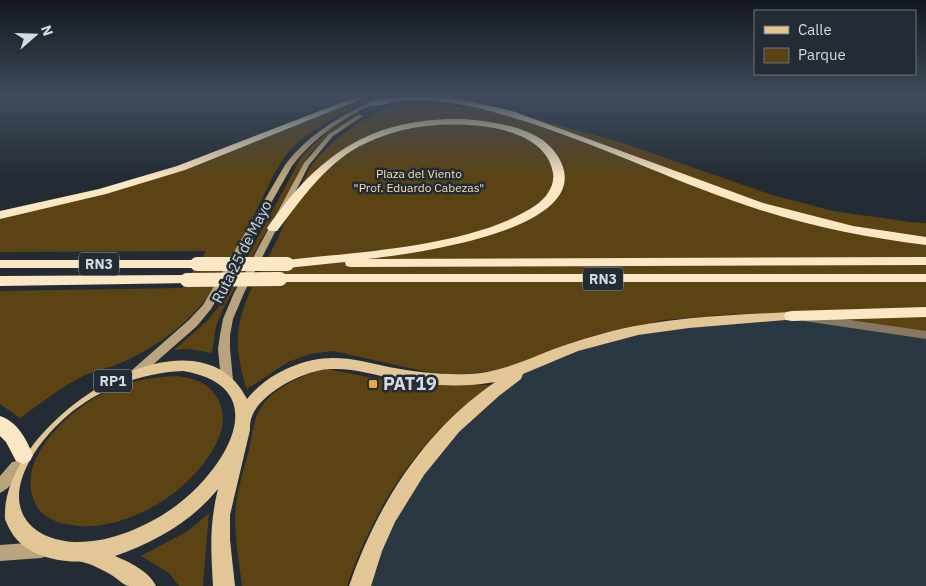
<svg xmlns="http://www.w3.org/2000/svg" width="926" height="586" font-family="'IBM Plex Sans',sans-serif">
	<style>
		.built { fill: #2a3844 }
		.green { fill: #5b4313 }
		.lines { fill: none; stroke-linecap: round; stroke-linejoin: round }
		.street { fill: #867861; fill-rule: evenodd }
		.secondary { fill: #baa47e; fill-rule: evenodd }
		.primary { fill: #e3c695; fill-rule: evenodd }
		.highway { fill: #fce7c4; fill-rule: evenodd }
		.highway-bridge { stroke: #fce7c4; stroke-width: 14 }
		.poi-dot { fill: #e6ac36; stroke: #232c34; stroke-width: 2 }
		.labels { text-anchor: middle; stroke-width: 5; stroke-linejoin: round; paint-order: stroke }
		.far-park-label { font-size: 12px; fill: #fbdfb0; stroke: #232c34 }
		.shield { fill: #232c34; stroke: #9fa6ac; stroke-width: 1 }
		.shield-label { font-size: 14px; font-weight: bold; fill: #d4dadf }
		.street-label { font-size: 15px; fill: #d4dadf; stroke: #232c34 }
		.near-poi-label { font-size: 18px; font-weight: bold; fill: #d4dadf; stroke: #232c34; text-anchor: start }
	</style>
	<rect width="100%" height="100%" fill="#232c34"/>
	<!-- built -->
	<path class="built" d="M792,316L926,335V586H360L421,465L508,380L616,335Z"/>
	<!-- green -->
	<path class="green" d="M369,97H378C349,110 317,124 293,147C280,160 272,179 264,195C244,235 223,284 192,315C172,335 148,351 123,362C110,368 96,370 83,376C61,387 40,404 20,418L0,404V291L182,288L206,251L0,252V216L200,163Z
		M381,102H383L332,131L308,156L223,309L216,326L212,353L189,349L174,350L208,320L224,300L302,156L329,130Z
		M425,103L511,112L620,142L772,195L833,211L910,222L926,223V335L792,316L735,314L665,320L602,333L574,342L507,369L482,372L454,375L428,372L333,351L310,354L288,362L247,389C224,322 248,298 277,240C287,219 298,187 310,168C328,141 370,111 402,104C409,102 417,103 425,103Z
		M327,369L410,385H493C421,434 375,504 347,586H242C239,560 233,532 236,506C238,486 244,469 249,450C252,435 253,420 262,406C272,389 307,372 327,369Z
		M176,376C183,377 191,378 198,381C208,385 214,392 219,401C237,437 189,485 161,502C137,517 107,528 79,526C61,524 43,520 35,503C16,462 61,419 93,399C118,384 146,377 176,376Z
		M209,513L203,586H179L169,573L141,556L188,531Z"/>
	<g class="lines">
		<!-- street -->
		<path class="street" d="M808,314L926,331V339L804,321L803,318Z"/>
		<!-- secondary -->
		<path class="secondary" d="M380,97H387C379,103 368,107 359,111C333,125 310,142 292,166L211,309L197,326L140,376L136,378L132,376L130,373L132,370L189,320L203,305L285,165C310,132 344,114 380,97Z
			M358,115L363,116L333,136L309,165L244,293L233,319L230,335V349L233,380L231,383L227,385L223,383L221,380L218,349L220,335L223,319L234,293L304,163L329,134Z
			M17,461L22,462L24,467C20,476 9,489 0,493V476L12,462Z
			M41,542L47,544L49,550L47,556L41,558L0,561V545Z"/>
		<!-- primary -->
		<path class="primary" d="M792,312L797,313L799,316L797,319L689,328L638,335L578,351L523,374L521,379L500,395L459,432L424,475L395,522L382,551L371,586H349C377,505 423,432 495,382C462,388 429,386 396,379C375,375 354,368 332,369C307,369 259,392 251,419C250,422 250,427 250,430L230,515V540L235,586H213C211,549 209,526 218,489C191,522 155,542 115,556C129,562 149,571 156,586C147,586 137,586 129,586C123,585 118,579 113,576C105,571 92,564 82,562C78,561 72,562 67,561C54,560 39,556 28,549C16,541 10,532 5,519C0,421 196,296 247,399C267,374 302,358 333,358C352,358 371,363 389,367C415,372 442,375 468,374C499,373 526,360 554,349C573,342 593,336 612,331C671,317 732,315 792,312ZM183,371C277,387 225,469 177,505C149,526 110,543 75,542C31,540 6,511 26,468C35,448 51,430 68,415C101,388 140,373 183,371Z"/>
		<!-- highway -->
		<path class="highway" d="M356,97H367L185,170L106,194L0,219V211L99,189L177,166Z
			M396,97L454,98L512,111L763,203L853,226L926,237V245C859,237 794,223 731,200C655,173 582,137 504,115C470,105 435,98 400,101C390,102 374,109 367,103L371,101Z
			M464,119C495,122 539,127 557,155C606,230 408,254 368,259L926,257V265L351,267L346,266L345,262L287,268L282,267L280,264L287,260C358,252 477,246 536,205C546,198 555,186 553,173C545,120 448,120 408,129C391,132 374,139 358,147C324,166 301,200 277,231H269L267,228C319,154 371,117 464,119Z
			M0,260H197L204,264L197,268H0Z
			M280,274H926V282H275L273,279L275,276Z
			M187,275L192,277L194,280L192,283L0,286V276Z
			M926,307V317L792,321L786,320L784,316L786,312L792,311Z
			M0,416C18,422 26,439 33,455L30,461L23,464L16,461L6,442L0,436Z"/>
		<!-- highway-bridge -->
		<path class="highway-bridge" d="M197,264H287
			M187,280L280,279"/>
	</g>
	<!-- sky -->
	<linearGradient id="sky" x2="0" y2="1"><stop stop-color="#13181d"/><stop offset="0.54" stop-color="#3f4b5c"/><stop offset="1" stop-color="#3f4b5c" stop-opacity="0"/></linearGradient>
	<rect width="926" height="179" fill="url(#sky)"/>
	<!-- markers -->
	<rect class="poi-dot" x="368" y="379" width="10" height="10" rx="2.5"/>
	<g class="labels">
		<!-- far-park labels -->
		<g class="far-park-label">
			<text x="419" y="178">Plaza del Viento<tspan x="419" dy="14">"Prof. Eduardo Cabezas"</tspan></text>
		</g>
		<!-- shield labels -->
		<g class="shield">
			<rect x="79" y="252.5" width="40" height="23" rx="4"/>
			<rect x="583" y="267.5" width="40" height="23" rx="4"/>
			<rect x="94" y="369.5" width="38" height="23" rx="4"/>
		</g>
		<g class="shield-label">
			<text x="99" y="269">RN3</text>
			<text x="603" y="284">RN3</text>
			<text x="113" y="386">RP1</text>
		</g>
		<!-- street labels -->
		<g class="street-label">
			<text transform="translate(242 252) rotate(-63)" y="5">Ruta 25 de Mayo</text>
		</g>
		<!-- near-poi labels -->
		<g class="near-poi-label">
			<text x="383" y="390">PAT19</text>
		</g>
	</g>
	<!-- legend -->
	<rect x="754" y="10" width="162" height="65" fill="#232c34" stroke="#6a7278"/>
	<rect x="764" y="26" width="25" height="8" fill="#e3c695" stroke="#6a7278"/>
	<text x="798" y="35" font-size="15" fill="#d4dadf">Calle</text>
	<rect x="764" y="48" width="25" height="15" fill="#5b4313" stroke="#6a7278"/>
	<text x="798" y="60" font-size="15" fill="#d4dadf">Parque</text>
	<!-- north arrow -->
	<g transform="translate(35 35) rotate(70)" stroke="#232c34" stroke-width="4" paint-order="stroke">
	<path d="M0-4L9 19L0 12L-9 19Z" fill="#d4dadf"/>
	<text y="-8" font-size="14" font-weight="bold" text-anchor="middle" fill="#d4dadf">N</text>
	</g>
</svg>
